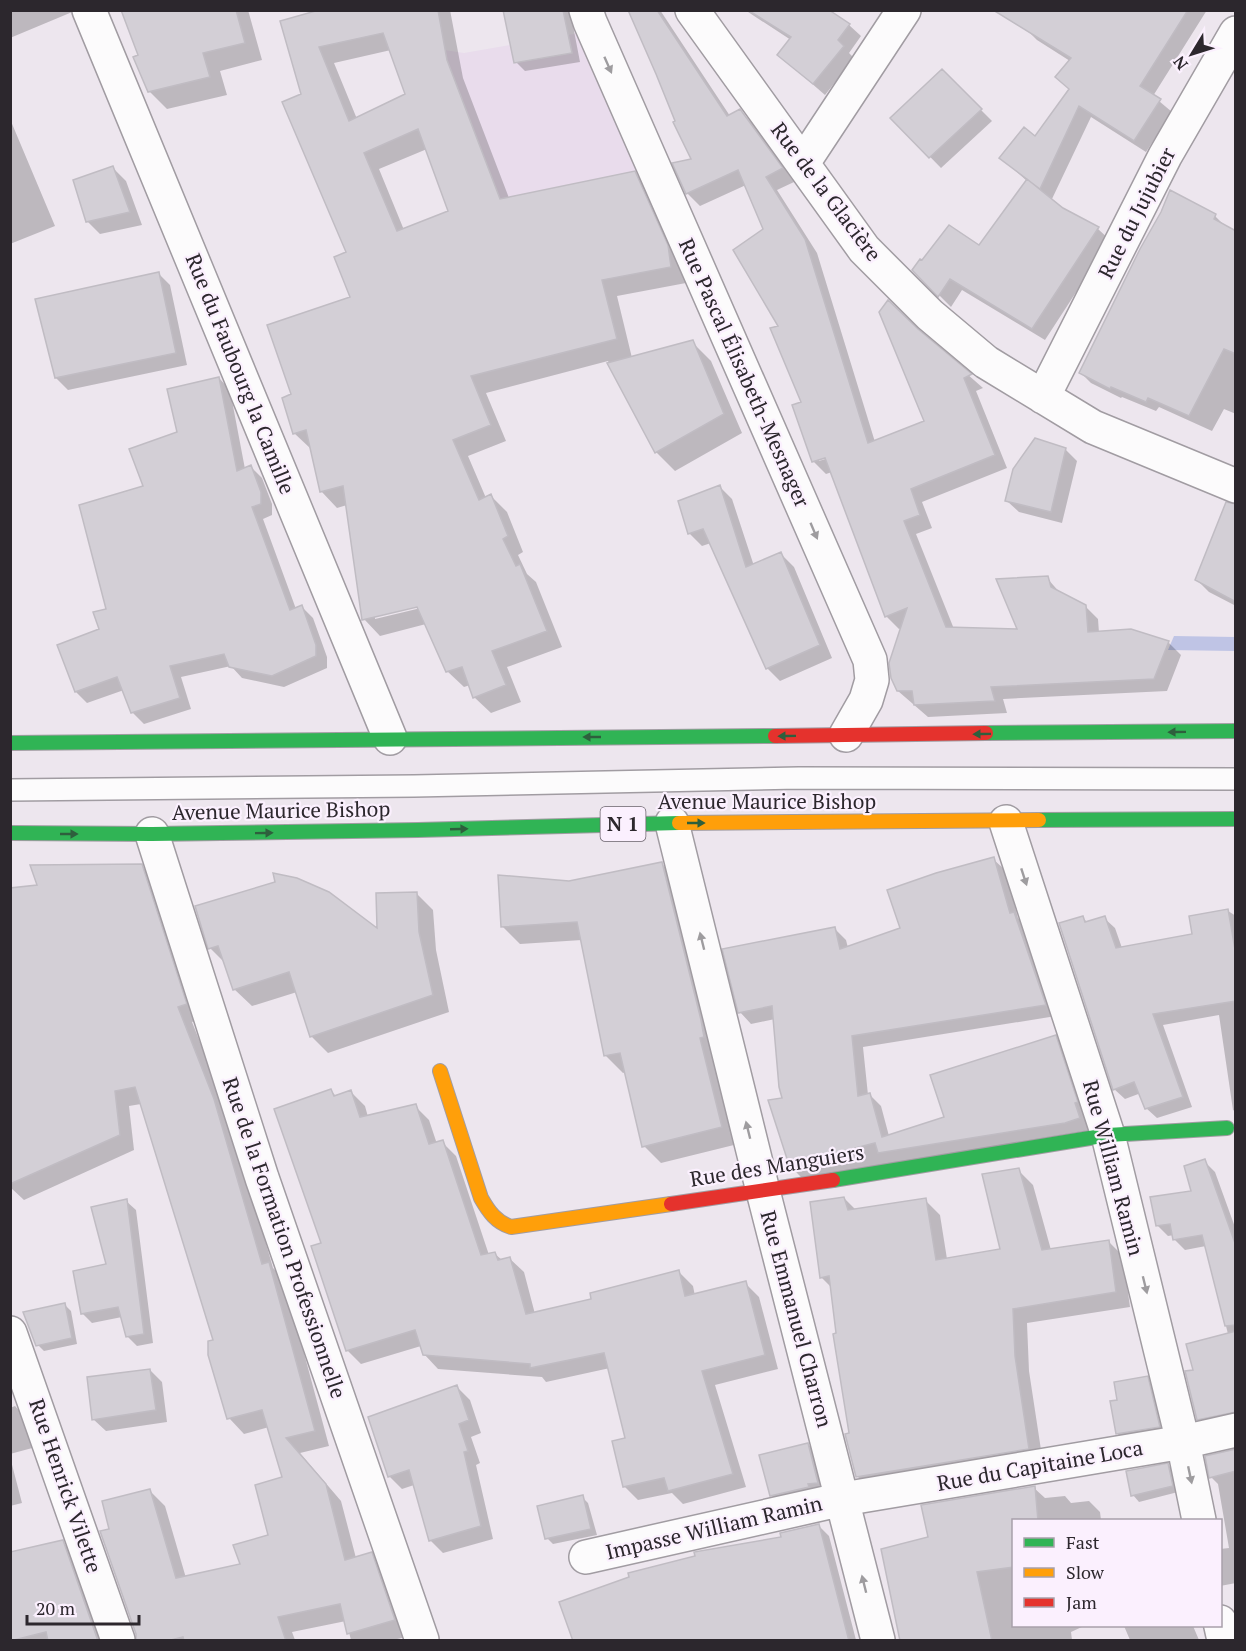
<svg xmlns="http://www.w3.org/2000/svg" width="1246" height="1651" font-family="'PT Serif',serif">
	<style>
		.built { fill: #e9dcec }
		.water { fill: #bfc4e5 }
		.shadow { fill: #0003; fill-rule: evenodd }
		.building { fill: #d3cfd6; stroke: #c0bcc3; stroke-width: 1.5; fill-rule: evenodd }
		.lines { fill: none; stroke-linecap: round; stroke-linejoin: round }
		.lane-casing { stroke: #a19ca2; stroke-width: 24 }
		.street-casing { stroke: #a19ca2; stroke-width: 36 }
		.fast-casing { stroke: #a19ca2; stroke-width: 16 }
		.slow-casing { stroke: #a19ca2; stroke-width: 16 }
		.jam-casing { stroke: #a19ca2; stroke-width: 16 }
		.lane { stroke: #fcfbfc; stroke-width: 21 }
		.street { stroke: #fcfbfc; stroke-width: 33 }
		.fast { stroke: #30b455; stroke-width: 14 }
		.slow { stroke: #ff9f0a; stroke-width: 14 }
		.jam { stroke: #e5322d; stroke-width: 14 }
		.oneway { fill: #9e9c9f }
		.oneway2 { fill: #2e5f3d }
		.labels { text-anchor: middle; stroke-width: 4.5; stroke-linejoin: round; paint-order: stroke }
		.shield { fill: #fbf0fe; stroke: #6a636c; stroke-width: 1.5 }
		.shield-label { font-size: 20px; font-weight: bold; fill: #2c272d }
		.street-label { font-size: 21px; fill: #2c272d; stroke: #fbf0fe }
	</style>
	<rect width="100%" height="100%" fill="#ede6ee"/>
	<!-- built -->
	<path class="built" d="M580,30L671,245L466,282L444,50L464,53L574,34Z"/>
	<!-- water -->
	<path class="water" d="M1174,636L1235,637V651L1168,650Z"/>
	<!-- shadow -->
	<path class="shadow" d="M10,10H77L10,38Z
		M123,10H248L262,60L220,71L227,95L167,109L149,91L140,56Z
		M309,10H450L463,78L509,198L634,173L651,189L683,263L686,283L617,296L632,358L692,342L711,361L742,433L675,471L656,452L608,361L486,393L506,441L468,456L486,498L491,496L507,512L523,552L518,555L527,574L536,582L562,647L507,667L521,702L491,713L474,697L470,685L464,687L447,671L426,624L380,636L364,619L347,505L337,508L321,491L311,449L294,433L293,394L352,298L348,253ZM391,50L407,94L357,119L334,63ZM427,149L450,211L404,230L379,169ZM424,604L425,607L375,619V615Z
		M504,10H570L580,62L525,71L516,62Z
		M630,10H660L730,116L740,111L753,124L794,182L777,190L817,253L875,442L926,422L917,330L983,388L976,391L1007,468L922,502L932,528L916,534L954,629L1020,630L1047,578L1061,594L1085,606L1098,619L1099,633L1168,642L1181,655L1167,691L1003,699L1007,713L928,717L898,691L902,628L899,629L886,616L832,472L826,474L813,461L803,403L781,327L765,230L746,185L700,206L687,193L675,164L693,161ZM832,457L819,461V458Z
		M745,10H827L849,25L861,36L849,53L854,58L825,95L779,55L791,40Z
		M1035,10H1207L1153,96L1172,112L1146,152L1091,117L1051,201L1062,209L1098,229L1110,240L1045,340L962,290L951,307L914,270L979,247L1027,181L1001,158L1036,138L1071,90L1070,61L1037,40L1025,28Z
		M942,71L992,121L941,168L892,118Z
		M10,119L55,226L10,244Z
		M113,168L126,181L142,225L100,234L87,221Z
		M1215,216L1225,226L1236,232V414L1224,409L1212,431L1159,407L1156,411L1122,397L1121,398L1091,383L1081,373Z
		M158,273L170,285L187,365L68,390L56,378L37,300Z
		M219,378L230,390L245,469L251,467L262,478L272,504V515L263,519L296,609L301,606L313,618L327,657V668L284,687L242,678L231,666L181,677L191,709L144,724L132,712L124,690L87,703L76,692L101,630L144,487L179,433Z
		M1065,449L1077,461L1062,523L1019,512L1007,501Z
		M719,486L732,499L754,566L781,554L794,567L832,658L780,681L767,668L711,543L702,546L689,533Z
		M1236,521V606L1209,592L1197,580Z
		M993,859L1005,870L1018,918L1025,925L1056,1016L863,1047L868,1095H870L881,1106L889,1136L945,1118L1055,1036L1067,1048L1090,1130L803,1179L791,1167L775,1019L751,1024L740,1012L834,928L846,940L848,948L902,929Z
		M662,864L679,881L738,1144L661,1163L644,1146L626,1072L623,1073L606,1056L582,940L520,944L503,927Z
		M141,866L157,881L201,1019L192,1022L229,1115L273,1268L284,1279L329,1446L300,1453L341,1501L356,1558L371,1554L387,1569L410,1636L393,1640H351L346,1621L292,1632L295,1640H138L111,1530L150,1491L165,1506L186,1578L241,1565L270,1536L284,1478L269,1427L244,1434L229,1418L215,1341L141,1104L129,1106L134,1150L24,1200L10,1187V1132L40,886Z
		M277,883L378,931L416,893L433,910L436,950L449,1012L328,1053L311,1036L297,992L252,1006L234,989L226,964L210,948Z
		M1228,911L1236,916V1112L1233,1110L1219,1015L1163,1025L1192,1107L1157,1118L1146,1108L1141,1093L1125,1099L1114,1089L1082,917L1088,923L1104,918L1115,928L1122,948L1193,935Z
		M331,1091L337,1097L351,1092L365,1106L368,1117L415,1106L429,1120L437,1144L442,1142L456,1156L489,1255L495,1254L502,1260L509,1258L524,1272L535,1314L593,1300L679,1272L693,1286L695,1296L745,1283L759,1297L778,1369L715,1385L746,1487L683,1504L672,1493L638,1500L624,1486L627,1439L610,1368L546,1382L542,1377L438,1369L424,1354L421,1346L361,1364L347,1350L323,1244Z
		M1204,1161L1215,1172L1236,1230V1423L1209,1429L1198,1419L1195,1371L1228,1334L1206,1246L1185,1250L1174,1239V1235L1168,1236L1157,1225L1193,1192Z
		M1018,1170L1033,1185L1051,1250L1108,1241L1123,1256L1130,1307L1027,1323L1029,1371L1043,1463L872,1491L857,1476L832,1288L821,1277L844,1198L856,1210L925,1200L940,1215L947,1259L1002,1251Z
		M126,1201L136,1210L153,1343L137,1346L127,1336L122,1317L92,1323L82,1313L108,1265Z
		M65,1305L71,1311L77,1344L44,1351L38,1345Z
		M150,1370L162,1382L167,1422L106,1431L93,1419Z
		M1147,1378L1153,1384L1165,1433L1123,1440L1117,1433L1119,1402Z
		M457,1387L470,1400L481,1433L471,1437L480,1463L476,1465L493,1539L443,1553L430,1540L414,1485L402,1489L389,1476Z
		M15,1406L25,1417L36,1447L10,1454V1408Z
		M808,1444L814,1451L824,1489L778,1502L771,1495Z
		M1236,1451V1583L1220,1586V1549L1229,1548L1218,1484L1211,1477Z
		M10,1457L22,1503L10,1506Z
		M1168,1465L1174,1471L1178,1492L1139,1502L1133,1495Z
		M1034,1488L1045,1498L1065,1496L1071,1503L1089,1501L1100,1512L1101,1520H1014V1626H1084L1071,1632L1072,1640H937L930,1538Z
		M582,1497L588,1503L597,1535L553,1544L547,1538Z
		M818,1525L829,1536L856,1640H574L783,1538Z
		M62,1542L78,1557L107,1640H10Z
		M1124,1626H1193L1199,1640H1130Z"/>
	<!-- building -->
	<path class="building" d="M121,10H236L245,43L203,53L210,77L148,92L133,57L138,55Z
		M319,10H438L447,60L500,199L635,171L668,245L671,267L602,280L617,339L471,376L491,425L453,440L479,500L491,494L508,536L503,539L516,566L520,564L547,631L492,651L506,685L473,698L462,667L446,672L417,607L362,620L343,486L320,492L306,430L293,434L282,398L291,394L267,325L350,297L334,257L346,252L282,102L301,94L280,21ZM383,33L405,94L349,121L319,47ZM418,129L448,211L397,231L364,153Z
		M503,10H563L572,53L514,63Z
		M628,10H657L727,116L740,109L783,168L766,177L805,239L868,443L924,421L879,312L888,300L918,329L972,374L964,378L995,455L911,489L920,515L904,521L946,627L1017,629L996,579L1048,576L1051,587L1086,605L1088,632L1131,629L1169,641L1154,679L991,687L995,701L914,705L912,691H897L891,678L889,663L907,608L885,617L825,458L812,462L792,405L801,402L770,328L778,326L733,250L763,229L738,170L686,194L672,163L691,159L673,122L675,121L656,74Z
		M748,10H829L850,24L838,40L844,46L813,84L777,55L791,37Z
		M993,10H1188L1140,86L1161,99L1134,141L1079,106L1040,189L999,158L1024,127L1035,136L1069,89L1055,77L1071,58Z
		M942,69L982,109L929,158L890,118Z
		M113,166L130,212L86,222L73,180Z
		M1027,179L1063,208L1099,227L1032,329L950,279L938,297L912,270L920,259L922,260L949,225L979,245Z
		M1170,190L1216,214L1214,219L1236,231V354L1224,349L1189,416L1148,398L1146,402L1111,387L1110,389L1079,373L1140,249L1161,212Z
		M159,272L176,353L55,378L35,299Z
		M693,340L724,414L655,453L607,363Z
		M219,377L237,471L251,465L261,492V504L252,507L290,610L302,605L316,645V656L272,676L229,667L224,654L170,666L180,698L131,713L117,677L75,692L57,645L99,629L93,612L106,609L79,505L143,486L129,449L177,432L167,389Z
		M1035,438L1066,448L1051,512L1005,501L1013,469Z
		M720,485L746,567L781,552L820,645L766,669L703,529L688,534L678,501Z
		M1226,502L1236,504V602L1195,580Z
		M994,857L1010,913L1014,912L1046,1005L852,1036L858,1096L870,1093L882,1137L944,1117L930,1075L1056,1035L1078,1102L1075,1103L1080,1118L1065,1123L878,1153L875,1143L832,1154L834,1160L790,1168L768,1100L782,1098L779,1087L772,1006L738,1013L722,949L835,927L840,949L900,928L887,890L936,873Z
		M662,862L701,1020L704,1037L700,1038L722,1127L642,1147L620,1053L604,1056L577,922L501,927L498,875L569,881Z
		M142,864L187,1004L178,1007L214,1099L262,1264L269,1262L315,1431L286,1438L326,1484L345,1560L372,1552L395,1620L347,1634L340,1604L278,1617L286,1641H184L183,1637L167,1641H136V1634L100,1531L109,1529L102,1501L150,1489L176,1578L240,1564L233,1545L268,1535L255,1485L282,1477L262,1410L227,1419L208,1355V1341L213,1340L135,1087L115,1091L120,1135L10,1184V888L37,885L30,865Z
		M273,873L297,878L329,892L377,928L376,893L417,892L419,932L433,995L310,1037L289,972L233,990L218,946L208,949L195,906L275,882Z
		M1228,909L1236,955V1001L1153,1014L1183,1097L1145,1109L1134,1082L1113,1090L1059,923L1083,916L1085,922L1105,916L1116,948L1192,934L1189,916Z
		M331,1089L334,1096L351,1090L360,1117L416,1104L429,1144L443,1140L481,1255L495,1252L498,1260L510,1257L526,1314L591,1299L590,1293L679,1270L685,1296L746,1281L765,1355L702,1371L733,1474L668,1491L664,1478L623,1487L612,1441L625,1438L604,1353L530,1368V1364L423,1355L415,1330L346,1351L311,1246L321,1243L274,1109Z
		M1205,1159L1236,1246V1325L1225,1326L1202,1235L1173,1240L1170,1224L1156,1226L1150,1197L1191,1191L1184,1166Z
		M1019,1168L1042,1250L1109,1240L1116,1292L1013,1309L1015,1356L1029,1449L856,1477L845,1434L849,1433L833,1334L836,1333L829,1276L820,1278L810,1202L844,1197L848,1210L926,1198L936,1260L1000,1249L982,1174Z
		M127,1199L144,1334L126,1337L118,1307L81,1314L73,1271L106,1264L91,1207Z
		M65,1303L72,1338L36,1346L23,1312Z
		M1236,1331V1412L1197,1420L1185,1371L1193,1370L1186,1344Z
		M150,1369L156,1410L92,1420L87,1377Z
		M1148,1376L1160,1427L1116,1434L1110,1401L1117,1400L1114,1382Z
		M457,1385L469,1420L459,1424L468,1451L464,1452L481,1526L429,1541L409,1470L388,1477L368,1417Z
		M808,1443L818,1483L808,1484L809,1487L770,1496L759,1455Z
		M1236,1449V1471L1209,1478L1205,1456Z
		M1168,1463L1173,1486L1131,1496L1126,1471Z
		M1035,1486L1038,1521H1014V1567L977,1572L992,1641H900L881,1549L928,1537L921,1505Z
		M583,1495L591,1529L545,1539L537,1506Z
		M819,1524L849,1641H573L559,1602L629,1577L628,1573L695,1556L694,1552L781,1537L780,1533Z
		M63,1540L98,1641H48L46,1632L10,1641V1552Z"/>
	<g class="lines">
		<!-- lane casing -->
		<g class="lane-casing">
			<path id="lane" d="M10,790L414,786L799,778L1236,779"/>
		</g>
		<!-- street casing -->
		<g class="street-casing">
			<path id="street" d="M89,10L390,738
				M586,10L590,22L870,660L872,680L866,700L846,735
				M692,10L864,249L930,315L986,362L1093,427L1236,486
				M803,163L904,10
				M1043,397L1165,156L1236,33
				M1006,822L1108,1135L1183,1442L1199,1520
				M672,823L763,1191L878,1640
				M152,834L262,1178L422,1640
				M10,1333L118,1640
				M586,1557L843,1499L1183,1442L1236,1430
				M1220,1622L1224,1640"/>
		</g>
		<!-- fast casing -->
		<g class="fast-casing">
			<path id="fast" d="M986,733L1236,731
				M10,743L775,736
				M1039,820L1236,819
				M10,833L152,834L418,830L679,823
				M833,1180L1108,1135L1227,1128"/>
		</g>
		<!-- slow casing -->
		<g class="slow-casing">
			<path id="slow" d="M679,823L1039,820
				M440,1071L481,1198C489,1212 496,1222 511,1227L671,1204"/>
		</g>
		<!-- jam casing -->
		<g class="jam-casing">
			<path id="jam" d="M775,736L986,733
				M671,1204L833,1180"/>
		</g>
		<!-- lane -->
		<use href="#lane" class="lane"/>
		<!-- street -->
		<use href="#street" class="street"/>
		<!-- fast -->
		<use href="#fast" class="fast"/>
		<!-- slow -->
		<use href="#slow" class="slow"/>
		<!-- jam -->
		<use href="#jam" class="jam"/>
	</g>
	<!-- one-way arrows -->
	<defs><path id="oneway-solid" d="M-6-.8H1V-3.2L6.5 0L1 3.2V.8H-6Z" transform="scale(1.5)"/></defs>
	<g class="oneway">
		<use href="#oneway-solid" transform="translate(608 65) rotate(66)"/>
		<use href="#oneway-solid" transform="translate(814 531) rotate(67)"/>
		<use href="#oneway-solid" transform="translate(1024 877) rotate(72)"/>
		<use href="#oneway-solid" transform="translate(702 941) rotate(-104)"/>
		<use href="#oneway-solid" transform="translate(748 1130) rotate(-104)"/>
		<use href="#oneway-solid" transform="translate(1145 1285) rotate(76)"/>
		<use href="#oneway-solid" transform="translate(1190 1475) rotate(78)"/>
		<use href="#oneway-solid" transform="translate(864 1584) rotate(-104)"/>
	</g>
	<g class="oneway2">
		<use href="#oneway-solid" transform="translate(1177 732) rotate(179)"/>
		<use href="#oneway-solid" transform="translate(982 734) rotate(179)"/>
		<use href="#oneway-solid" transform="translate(787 736) rotate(179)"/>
		<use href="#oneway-solid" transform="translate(592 737) rotate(180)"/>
		<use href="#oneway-solid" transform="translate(696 823)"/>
		<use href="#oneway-solid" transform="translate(459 829) rotate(-2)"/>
		<use href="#oneway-solid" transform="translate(264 833) rotate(-1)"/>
		<use href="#oneway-solid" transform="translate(69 834)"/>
	</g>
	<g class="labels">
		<!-- shield labels -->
		<rect class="shield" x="600.5" y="807" width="45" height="34" rx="4.5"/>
		<g class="shield-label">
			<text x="623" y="831">N 1</text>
		</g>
		<!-- street labels -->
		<g class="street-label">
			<text transform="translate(826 192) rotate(53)" y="7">Rue de la Glacière</text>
			<text transform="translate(1137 213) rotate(-63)" y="7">Rue du Jujubier</text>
			<text transform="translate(744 373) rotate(66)" y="7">Rue Pascal Élisabeth-Mesnager</text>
			<text transform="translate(240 374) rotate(68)" y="7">Rue du Faubourg la Camille</text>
			<text x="767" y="809">Avenue Maurice Bishop</text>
			<text transform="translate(281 811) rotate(-1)" y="7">Avenue Maurice Bishop</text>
			<text transform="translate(777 1166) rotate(-9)" y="7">Rue des Manguiers</text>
			<text transform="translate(1113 1168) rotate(75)" y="7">Rue William Ramin</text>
			<text transform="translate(284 1238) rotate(71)" y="7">Rue de la Formation Professionnelle</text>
			<text transform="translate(796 1319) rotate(75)" y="7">Rue Emmanuel Charron</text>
			<text transform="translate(1040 1466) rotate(-10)" y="7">Rue du Capitaine Loca</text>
			<text transform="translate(65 1486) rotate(71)" y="7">Rue Henrick Vilette</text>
			<text transform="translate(714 1528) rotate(-13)" y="7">Impasse William Ramin</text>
		</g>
	</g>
	<!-- border -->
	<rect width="1246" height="1651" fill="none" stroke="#2c272d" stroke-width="24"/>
	<!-- legend -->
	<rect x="1012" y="1519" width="210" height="108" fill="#fbf0fe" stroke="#a8a0aa" stroke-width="1.5"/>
	<rect x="1024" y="1538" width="30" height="9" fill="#30b455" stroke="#a8a0aa" stroke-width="1.5"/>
	<text x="1066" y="1549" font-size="18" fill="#2c272d">Fast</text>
	<rect x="1024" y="1568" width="30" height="9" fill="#ff9f0a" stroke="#a8a0aa" stroke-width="1.5"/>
	<text x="1066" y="1579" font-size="18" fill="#2c272d">Slow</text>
	<rect x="1024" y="1598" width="30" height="9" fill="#e5322d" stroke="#a8a0aa" stroke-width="1.5"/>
	<text x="1066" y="1609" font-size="18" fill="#2c272d">Jam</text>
	<!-- north arrow -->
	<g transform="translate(1192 54) rotate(232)" stroke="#fbf0fe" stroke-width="4.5" paint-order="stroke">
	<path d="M0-4.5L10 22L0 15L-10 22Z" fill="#2c272d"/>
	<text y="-9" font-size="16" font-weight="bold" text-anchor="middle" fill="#2c272d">N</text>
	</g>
	<!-- scale -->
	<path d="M27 1615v9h112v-9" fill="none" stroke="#2c272d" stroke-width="3"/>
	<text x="36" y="1615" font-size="18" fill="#2c272d" stroke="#fbf0fe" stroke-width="4.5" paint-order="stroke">20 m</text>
</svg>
